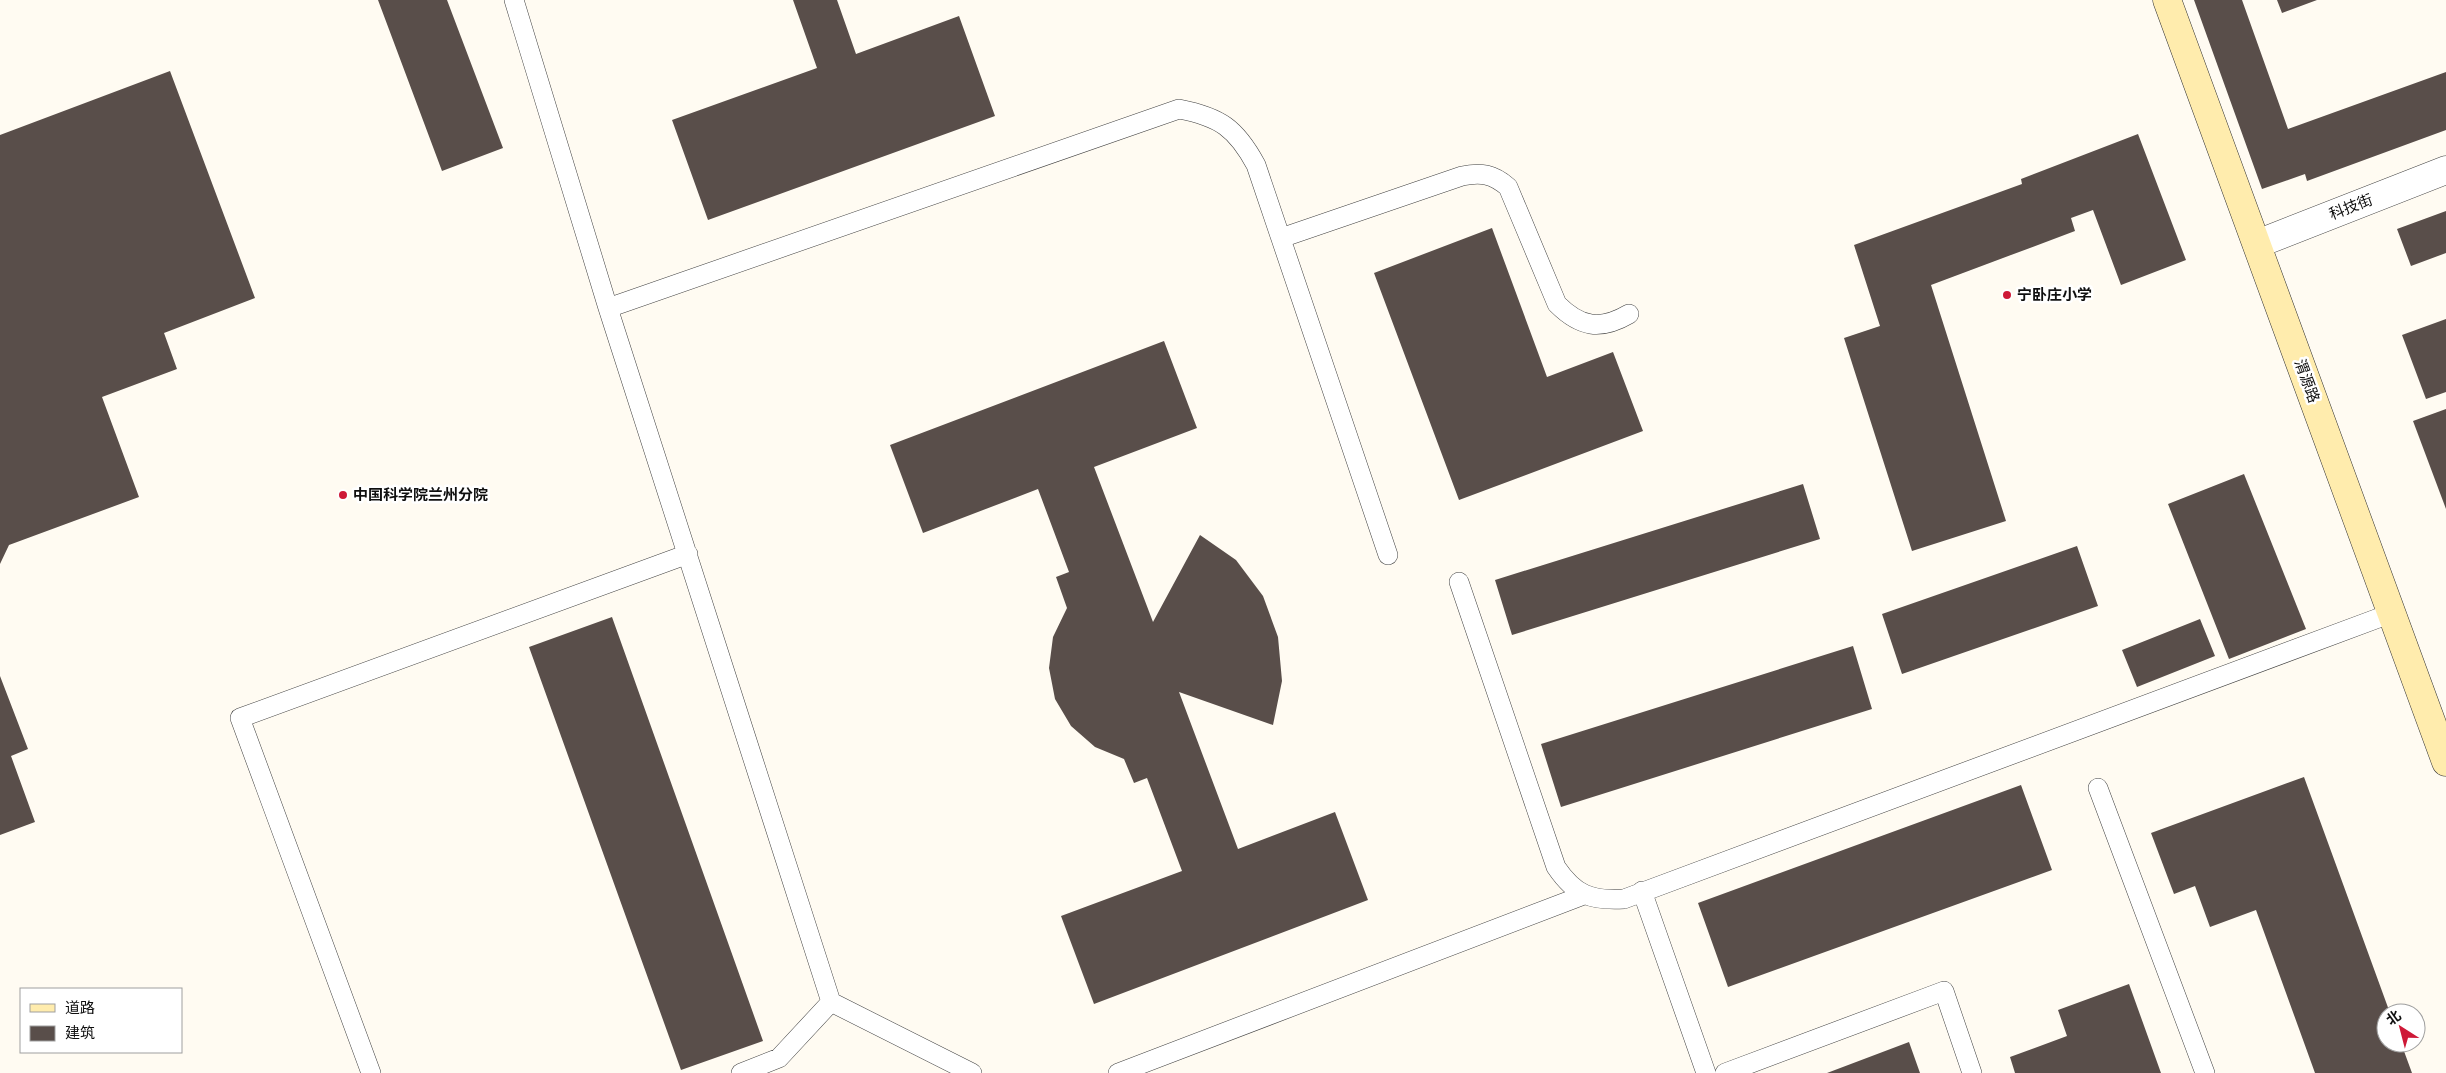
<svg xmlns="http://www.w3.org/2000/svg" width="2446" height="1073" font-family="Bitter,'Noto Sans SC',serif">
	<style>
		.building { fill: #594e4a }
		.lines { fill: none; stroke-linecap: round; stroke-linejoin: round }
		.lane-casing { stroke: #424242; stroke-width: 20 }
		.street-casing { stroke: #424242; stroke-width: 29 }
		.secondary-casing { stroke: #313131; stroke-width: 29 }
		.lane { stroke: #fff; stroke-width: 19 }
		.street { stroke: #fff; stroke-width: 28 }
		.secondary { stroke: #ffecad; stroke-width: 28 }
		.poi-dot { fill: #ce1937; stroke: #fff; stroke-width: 2 }
		.labels { text-anchor: middle; stroke-width: 5; stroke-linejoin: round; paint-order: stroke }
		.street-label { font-size: 15px; fill: #0f0f0f; stroke: #fff }
		.poi-label { font-size: 15px; font-weight: bold; fill: #0f0f0f; stroke: #fff; text-anchor: start }
	</style>
	<rect width="100%" height="100%" fill="#fffbf2"/>
	<!-- building -->
	<path class="building" d="M378,0H447L503,148L442,171Z
		M793,0H837L856,54L959,16L995,116L708,220L672,120L817,68Z
		M2194,0H2242L2288,129L2446,72V130L2307,181L2305,174L2262,189Z
		M2277,0H2317L2282,13Z
		M170,71L255,298L164,333L177,369L102,397L139,497L9,545L0,564V135Z
		M2138,134L2186,260L2121,285L2093,210L2071,218L2075,231L1931,285L2006,521L1912,551L1844,338L1880,326L1854,245L2022,184L2021,179Z
		M2446,211V253L2411,266L2397,229Z
		M1492,228L1547,377L1613,352L1643,431L1459,500L1374,273Z
		M2446,319V392L2426,399L2402,335Z
		M1164,341L1197,428L1094,467L1153,622L1200,535L1236,560L1263,596L1278,637L1282,681L1273,725L1179,692L1238,849L1335,812L1368,900L1094,1004L1061,916L1182,871L1147,778L1134,783L1124,759L1095,747L1071,726L1055,699L1049,668L1053,637L1067,608L1056,577L1069,572L1038,489L923,533L890,445Z
		M2446,409V509L2413,421Z
		M2244,474L2306,629L2229,659L2168,504Z
		M1803,484L1820,539L1512,635L1495,580Z
		M2077,546L2098,606L1902,674L1882,614Z
		M612,617L763,1041L681,1070L529,647Z
		M2200,619L2215,656L2137,687L2122,650Z
		M1853,646L1872,709L1561,807L1541,744Z
		M0,676L28,749L11,756L35,822L0,835Z
		M2304,777L2390,1013H2386V1043H2401L2412,1073H2315L2256,910L2210,927L2195,886L2174,894L2151,833Z
		M2021,785L2052,870L1728,987L1698,903Z
		M2129,984L2161,1073H2015L2010,1057L2067,1036L2058,1010Z
		M1909,1042L1920,1073H1827Z"/>
	<g class="lines">
		<!-- lane casing -->
		<g class="lane-casing">
			<path id="lane" d="M514,0L608,308L831,1002L972,1073
				M1281,238L1462,176C1481,172 1493,174 1508,187L1557,304C1580,327 1600,331 1629,314
				M608,308L1179,109C1220,117 1236,128 1256,165L1388,555
				M1459,582L1556,867C1575,895 1591,901 1624,899L2392,613
				M2098,788L2205,1073
				M1642,891L1706,1073
				M371,1073L240,718L688,554
				M741,1073L779,1058L831,1002
				M1118,1073L1584,895
				M1725,1073L1944,991L1972,1073"/>
		</g>
		<!-- street casing -->
		<g class="street-casing">
			<path id="street" d="M2257,244L2446,170"/>
		</g>
		<!-- secondary casing -->
		<g class="secondary-casing">
			<path id="secondary" d="M2167,0L2446,762"/>
		</g>
		<!-- lane -->
		<use href="#lane" class="lane"/>
		<!-- street -->
		<use href="#street" class="street"/>
		<!-- secondary -->
		<use href="#secondary" class="secondary"/>
	</g>
	<!-- markers -->
	<g class="poi-dot">
		<circle cx="2007" cy="295" r="5"/>
		<circle cx="343" cy="495" r="5"/>
	</g>
	<g class="labels">
		<!-- street labels -->
		<g class="street-label">
			<text transform="translate(2351 207) rotate(-21)" y="5">科技街</text>
			<text transform="translate(2307 381) rotate(70)" y="5">渭源路</text>
		</g>
		<!-- poi labels -->
		<g class="poi-label">
			<text x="2017" y="300">宁卧庄小学</text>
			<text x="353" y="500">中国科学院兰州分院</text>
		</g>
	</g>
	<!-- legend -->
	<rect x="20" y="988" width="162" height="65" fill="#ffffff" stroke="#9f9f9f"/>
	<rect x="30" y="1004" width="25" height="8" fill="#ffecad" stroke="#9f9f9f"/>
	<text x="65" y="1013" font-size="15" fill="#0f0f0f">道路</text>
	<rect x="30" y="1026" width="25" height="15" fill="#594e4a" stroke="#9f9f9f"/>
	<text x="65" y="1038" font-size="15" fill="#0f0f0f">建筑</text>
	<!-- north arrow -->
	<g transform="translate(2401 1028) rotate(324)"><circle r="24" fill="#ffffff" stroke="#9f9f9f"/>
	<path d="M0-4L9 19L0 12L-9 19Z" fill="#ce1937"/>
	<text y="-8" font-size="14" font-weight="bold" text-anchor="middle" fill="#0f0f0f">北</text>
	</g>
</svg>
